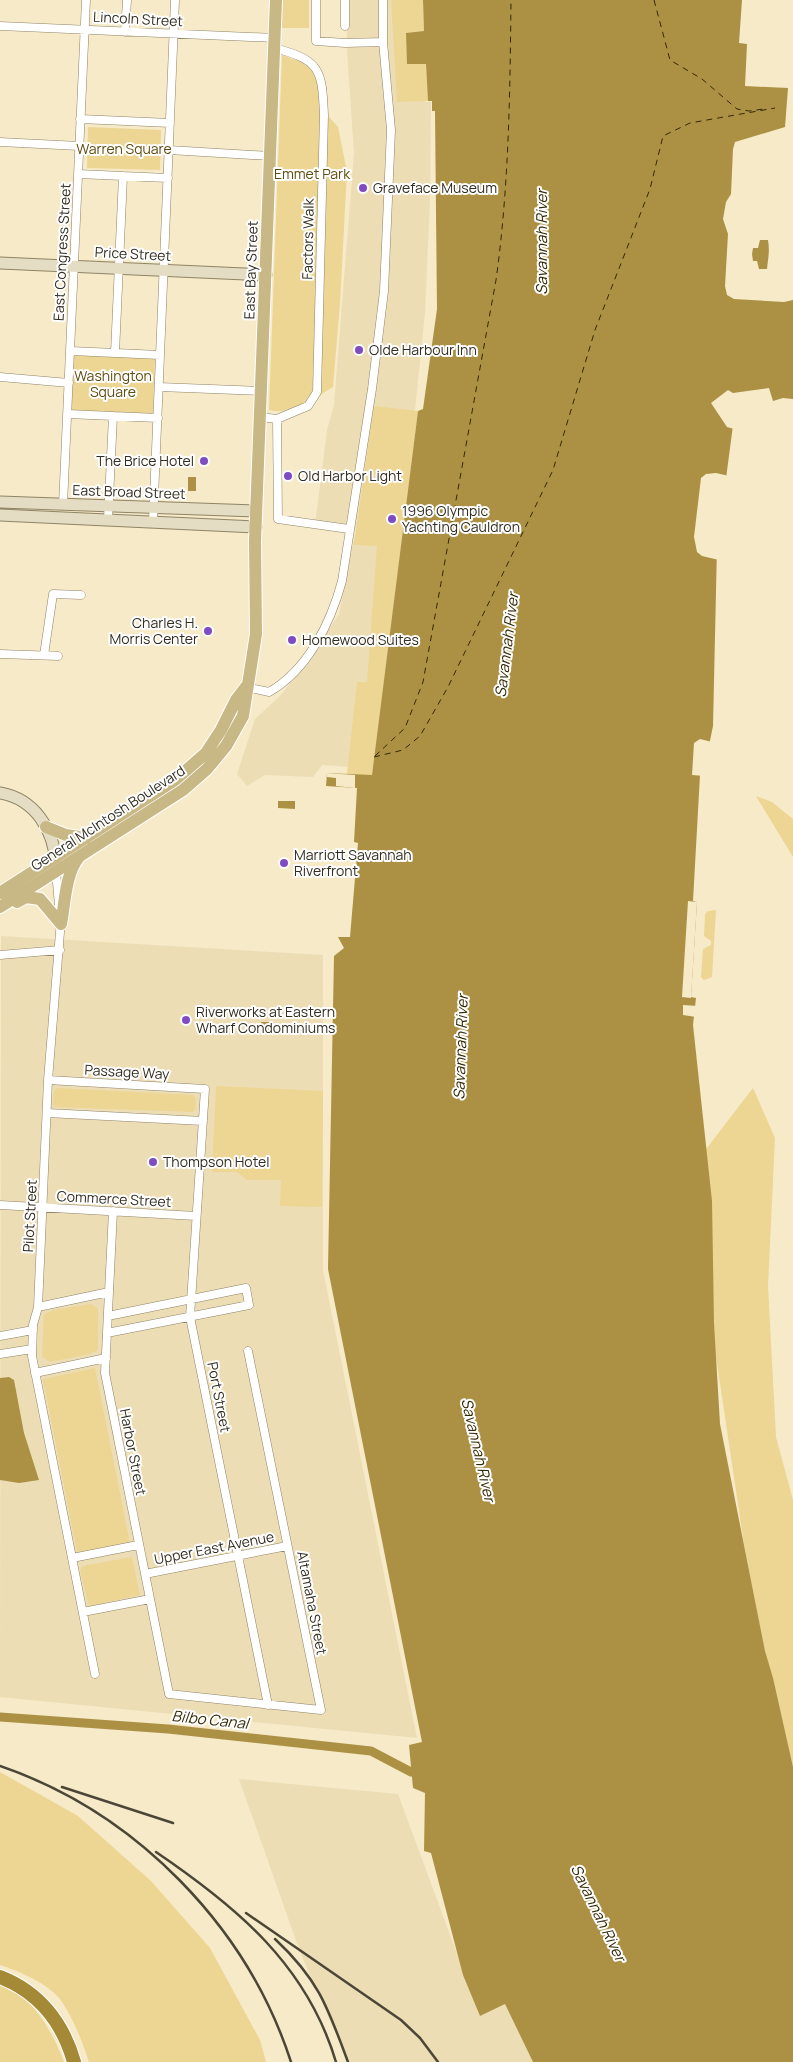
<svg xmlns="http://www.w3.org/2000/svg" width="793" height="2062" font-family="Manrope,sans-serif">
	<style>
		.built { fill: #ecddb5 }
		.green { fill: #edd593 }
		.water { fill: #ac9144 }
		.pier { fill: #f6eac8 }
		.lines { fill: none; stroke-linecap: round; stroke-linejoin: round }
		.canal { stroke: #ac9144; stroke-width: 9 }
		.ferry { stroke: #342905; stroke-width: 1; stroke-dasharray: 6 5; stroke-linecap: butt }
		.street-casing { stroke: #8f8465; stroke-width: 9 }
		.secondary-casing { stroke: #8f8465; stroke-width: 13 }
		.primary-casing { stroke: #fff; stroke-width: 14 }
		.highway-casing { stroke: #fff; stroke-width: 16 }
		.street { stroke: #fff; stroke-width: 8 }
		.secondary { stroke: #e4dcc3; stroke-width: 11 }
		.primary { stroke: #c8b886; stroke-width: 12 }
		.highway { stroke: #a48936; stroke-width: 14 }
		.rail { stroke: #4b4636; stroke-width: 2.5 }
		.poi-dot { fill: #7e4bc2; stroke: #fff; stroke-width: 2 }
		.labels { text-anchor: middle; stroke-width: 4; stroke-linejoin: round; paint-order: stroke }
		.street-label { font-size: 14px; fill: #312d20; stroke: #fff }
		.park-label { font-size: 14px; fill: #5f4c10; stroke: #fff }
		.poi-label { font-size: 14px; fill: #312d20; stroke: #fff; text-anchor: start }
		.water-label { font-size: 15px; font-style: italic; fill: #342905; stroke: #fff }
	</style>
	<rect width="100%" height="100%" fill="#f6eac8"/>
	<!-- built -->
	<path class="built" d="M347,0H423L425,102H431L430,201L425,313L415,410L405,422L365,768L322,765L313,777L265,775L247,786L237,774L255,719L280,696L311,658L339,614L356,528L315,525L327,430L334,405L354,153L347,51Z
		M1,936L323,955V1270L417,1738L0,1697Z
		M239,1779L398,1794L480,2016L505,2004L533,2062H348L300,1952Z"/>
	<!-- green -->
	<path class="green" d="M282,0H309V28H282Z
		M391,0H423L424,31L406,33L407,63H426L428,101L397,102Z
		M282,55L303,63L315,74L318,81L319,106L338,127L347,172L340,303L333,387C313,399 293,416 269,410Z
		M88,127L161,130L160,170L87,168Z
		M73,354L155,358L153,414L71,411Z
		M374,406L418,411L372,776L347,774L357,682H367L377,546L354,545Z
		M756,796L772,802L793,819V857Z
		M716,910L712,977L704,980L701,977L703,949L711,945V941L704,936L705,914L708,911Z
		M216,1086L323,1091L322,1207L280,1206L281,1180H247L237,1172H212Z
		M57,1088L193,1095L196,1098L195,1110L192,1112L55,1107L53,1104L54,1091Z
		M753,1088L775,1138L768,1286L776,1437L793,1500V1767L763,1643L744,1544L716,1357L700,1157Z
		M91,1304L98,1309V1350L90,1354L50,1362L42,1357L44,1314L54,1310Z
		M95,1368L130,1543L84,1553L77,1552L43,1379Z
		M132,1557L140,1595L89,1606L80,1570L83,1566Z
		M0,1772L78,1816L151,1881L210,1948L260,2040L266,2062H89C82,2041 73,2017 60,1999C47,1983 19,1971 0,1965Z
		M0,1986C33,1995 53,2033 64,2062H0Z"/>
	<!-- water -->
	<path class="water" d="M423,0H742L739,43L747,44L745,86L788,88L785,127L735,142L733,149L731,194L726,202L723,219L728,234L725,286L727,295L734,299L784,302L793,300V399L783,398L773,401L766,395L735,410L717,547L713,726L703,775H700L693,901L697,902L691,997L696,998L693,1025L712,1201L714,1323L720,1424L765,1651L773,1678L793,1767V2062H533L505,2004L480,2016L463,1975L431,1853L424,1851L425,1793L413,1788L409,1745L422,1742L328,1269L334,956L344,948L338,937H350L358,843L354,842L357,788L326,786L327,773L372,775L418,411L423,409L437,309L435,111H432V101H428L426,64H407L406,33L424,31Z
		M760,240H768C770,251 768,259 767,269H759L757,261H753L752,254L753,248H758Z
		M188,477H196V491H188Z
		M278,801H295V809L278,808Z
		M261,1022H274V1033L261,1034Z
		M9,1377L14,1380L24,1433L39,1480L19,1483L0,1480V1378Z"/>
	<!-- pier -->
	<path class="pier" d="M769,388L773,401L771,403L765,398L737,412L734,429L727,427L711,403L728,390L733,393Z
		M716,473L729,476L719,560L702,556L697,552L694,537L701,478L706,474Z
		M700,739L712,742L710,761L705,776L692,775L694,743Z
		M327,773L355,775V788L336,786V778L327,777Z
		M688,901L697,902L691,998L682,997Z
		M683,1005L698,1006L696,1017L683,1015Z"/>
	<g class="lines">
		<!-- canal -->
		<path class="canal" d="M0,1717L168,1729L371,1751L411,1772"/>
		<!-- ferry -->
		<path class="ferry" d="M654,0L670,60L702,79L737,109L749,111L764,109
			M375,756L405,728L423,682L496,280C509,187 510,93 511,0
			M374,757L403,750L420,736L448,687L553,470L595,330L650,189L663,136L690,123L775,108"/>
		<!-- street casing -->
		<g class="street-casing">
			<path id="street" d="M316,0V41L345,43L383,42
				M345,0V26
				M0,26L275,38
				M125,32L127,0
				M80,119L170,123
				M0,142L79,146
				M169,150L270,156
				M78,174L168,178
				M71,351L160,355
				M115,353L123,176
				M0,377L69,383
				M159,387L261,391
				M68,414L158,418
				M260,417L277,419L308,406L317,392L324,115C322,70 321,60 274,48
				M277,419L278,519L349,529
				M63,505L86,0
				M108,519L113,416
				M153,521L175,0
				M0,654L58,656
				M44,655L53,594L81,595
				M246,687L269,692C308,670 331,622 342,581L372,389L384,291L391,130L383,42V0
				M56,871L59,906
				M61,920L48,1080L38,1307L33,1325L32,1356L95,1674
				M0,955L60,950
				M48,1080L205,1089L190,1317L268,1705
				M47,1113L203,1121
				M0,1205L196,1216
				M113,1211L105,1373L169,1694L321,1710L248,1351
				M38,1307L109,1292
				M107,1333L249,1305L246,1288L108,1316
				M0,1336L33,1330
				M0,1354L32,1349
				M35,1373L106,1358
				M72,1558L138,1545
				M145,1574L287,1546
				M83,1612L150,1599"/>
		</g>
		<!-- secondary casing -->
		<g class="secondary-casing">
			<path id="secondary" d="M0,263L266,275
				M0,502L256,511
				M0,515L256,527
				M0,793C35,799 54,830 56,864"/>
		</g>
		<!-- primary casing -->
		<g class="primary-casing">
			<path id="primary" d="M46,827L66,835L86,838
				M0,893L175,780L206,753L221,730L236,700L246,687
				M17,902L26,897L40,899L61,924
				M0,907L183,790L207,769L226,746L243,716L256,634L255,541L276,0
				M61,924C65,904 65,874 79,857"/>
		</g>
		<!-- highway casing -->
		<g class="highway-casing">
			<path id="highway" d="M0,1977C39,1992 63,2023 74,2062"/>
		</g>
		<!-- street -->
		<use href="#street" class="street"/>
		<!-- secondary -->
		<use href="#secondary" class="secondary"/>
		<!-- primary -->
		<use href="#primary" class="primary"/>
		<!-- highway -->
		<use href="#highway" class="highway"/>
		<!-- rail -->
		<path class="rail" d="M0,1766C135,1812 247,1926 291,2062
			M62,1787L173,1823
			M156,1852C237,1907 307,1965 336,2062
			M246,1913L401,2020L420,2038L438,2062
			M275,1939C319,1980 328,2008 348,2062"/>
	</g>
	<!-- markers -->
	<g class="poi-dot">
		<circle cx="363" cy="188" r="5"/>
		<circle cx="359" cy="350" r="5"/>
		<circle cx="204" cy="461" r="5"/>
		<circle cx="288" cy="476" r="5"/>
		<circle cx="392" cy="519" r="5"/>
		<circle cx="208" cy="631" r="5"/>
		<circle cx="292" cy="640" r="5"/>
		<circle cx="284" cy="863" r="5"/>
		<circle cx="186" cy="1020" r="5"/>
		<circle cx="153" cy="1162" r="5"/>
	</g>
	<g class="labels">
		<!-- street labels -->
		<g class="street-label">
			<text transform="translate(138 19) rotate(3)" y="5">Lincoln Street</text>
			<text transform="translate(308 239) rotate(-89)" y="5">Factors Walk</text>
			<text transform="translate(62 252) rotate(-87)" y="5">East Congress Street</text>
			<text transform="translate(133 254) rotate(3)" y="5">Price Street</text>
			<text transform="translate(251 270) rotate(-88)" y="5">East Bay Street</text>
			<text transform="translate(129 492) rotate(2)" y="5">East Broad Street</text>
			<text transform="translate(108 818) rotate(-33)" y="5">General McIntosh Boulevard</text>
			<text transform="translate(127 1072) rotate(3)" y="5">Passage Way</text>
			<text transform="translate(114 1199) rotate(3)" y="5">Commerce Street</text>
			<text transform="translate(30 1216) rotate(-87)" y="5">Pilot Street</text>
			<text transform="translate(219 1397) rotate(79)" y="5">Port Street</text>
			<text transform="translate(133 1452) rotate(79)" y="5">Harbor Street</text>
			<text transform="translate(214 1548) rotate(-11)" y="5">Upper East Avenue</text>
			<text transform="translate(312 1603) rotate(79)" y="5">Altamaha Street</text>
		</g>
		<!-- park labels -->
		<g class="park-label">
			<text x="124" y="154">Warren Square</text>
			<text x="312" y="179">Emmet Park</text>
			<text x="113" y="381">Washington<tspan x="113" dy="16">Square</tspan></text>
		</g>
		<!-- poi labels -->
		<g class="poi-label">
			<text x="373" y="193">Graveface Museum</text>
			<text x="369" y="355">Olde Harbour Inn</text>
			<text x="194" y="466" text-anchor="end">The Brice Hotel</text>
			<text x="298" y="481">Old Harbor Light</text>
			<text x="402" y="516">1996 Olympic<tspan x="402" dy="16">Yachting Cauldron</tspan></text>
			<text x="198" y="628" text-anchor="end">Charles H.<tspan x="198" dy="16">Morris Center</tspan></text>
			<text x="302" y="645">Homewood Suites</text>
			<text x="294" y="860">Marriott Savannah<tspan x="294" dy="16">Riverfront</tspan></text>
			<text x="196" y="1017">Riverworks at Eastern<tspan x="196" dy="16">Wharf Condominiums</tspan></text>
			<text x="163" y="1167">Thompson Hotel</text>
		</g>
		<!-- water labels -->
		<g class="water-label">
			<text transform="translate(542 242) rotate(-90)" y="5">Savannah River</text>
			<text transform="translate(507 645) rotate(-83)" y="5">Savannah River</text>
			<text transform="translate(461 1047) rotate(-88)" y="5">Savannah River</text>
			<text transform="translate(478 1450) rotate(77)" y="5">Savannah River</text>
			<text transform="translate(210 1720) rotate(6)" y="5">Bilbo Canal</text>
			<text transform="translate(598 1913) rotate(64)" y="5">Savannah River</text>
		</g>
	</g>
</svg>
